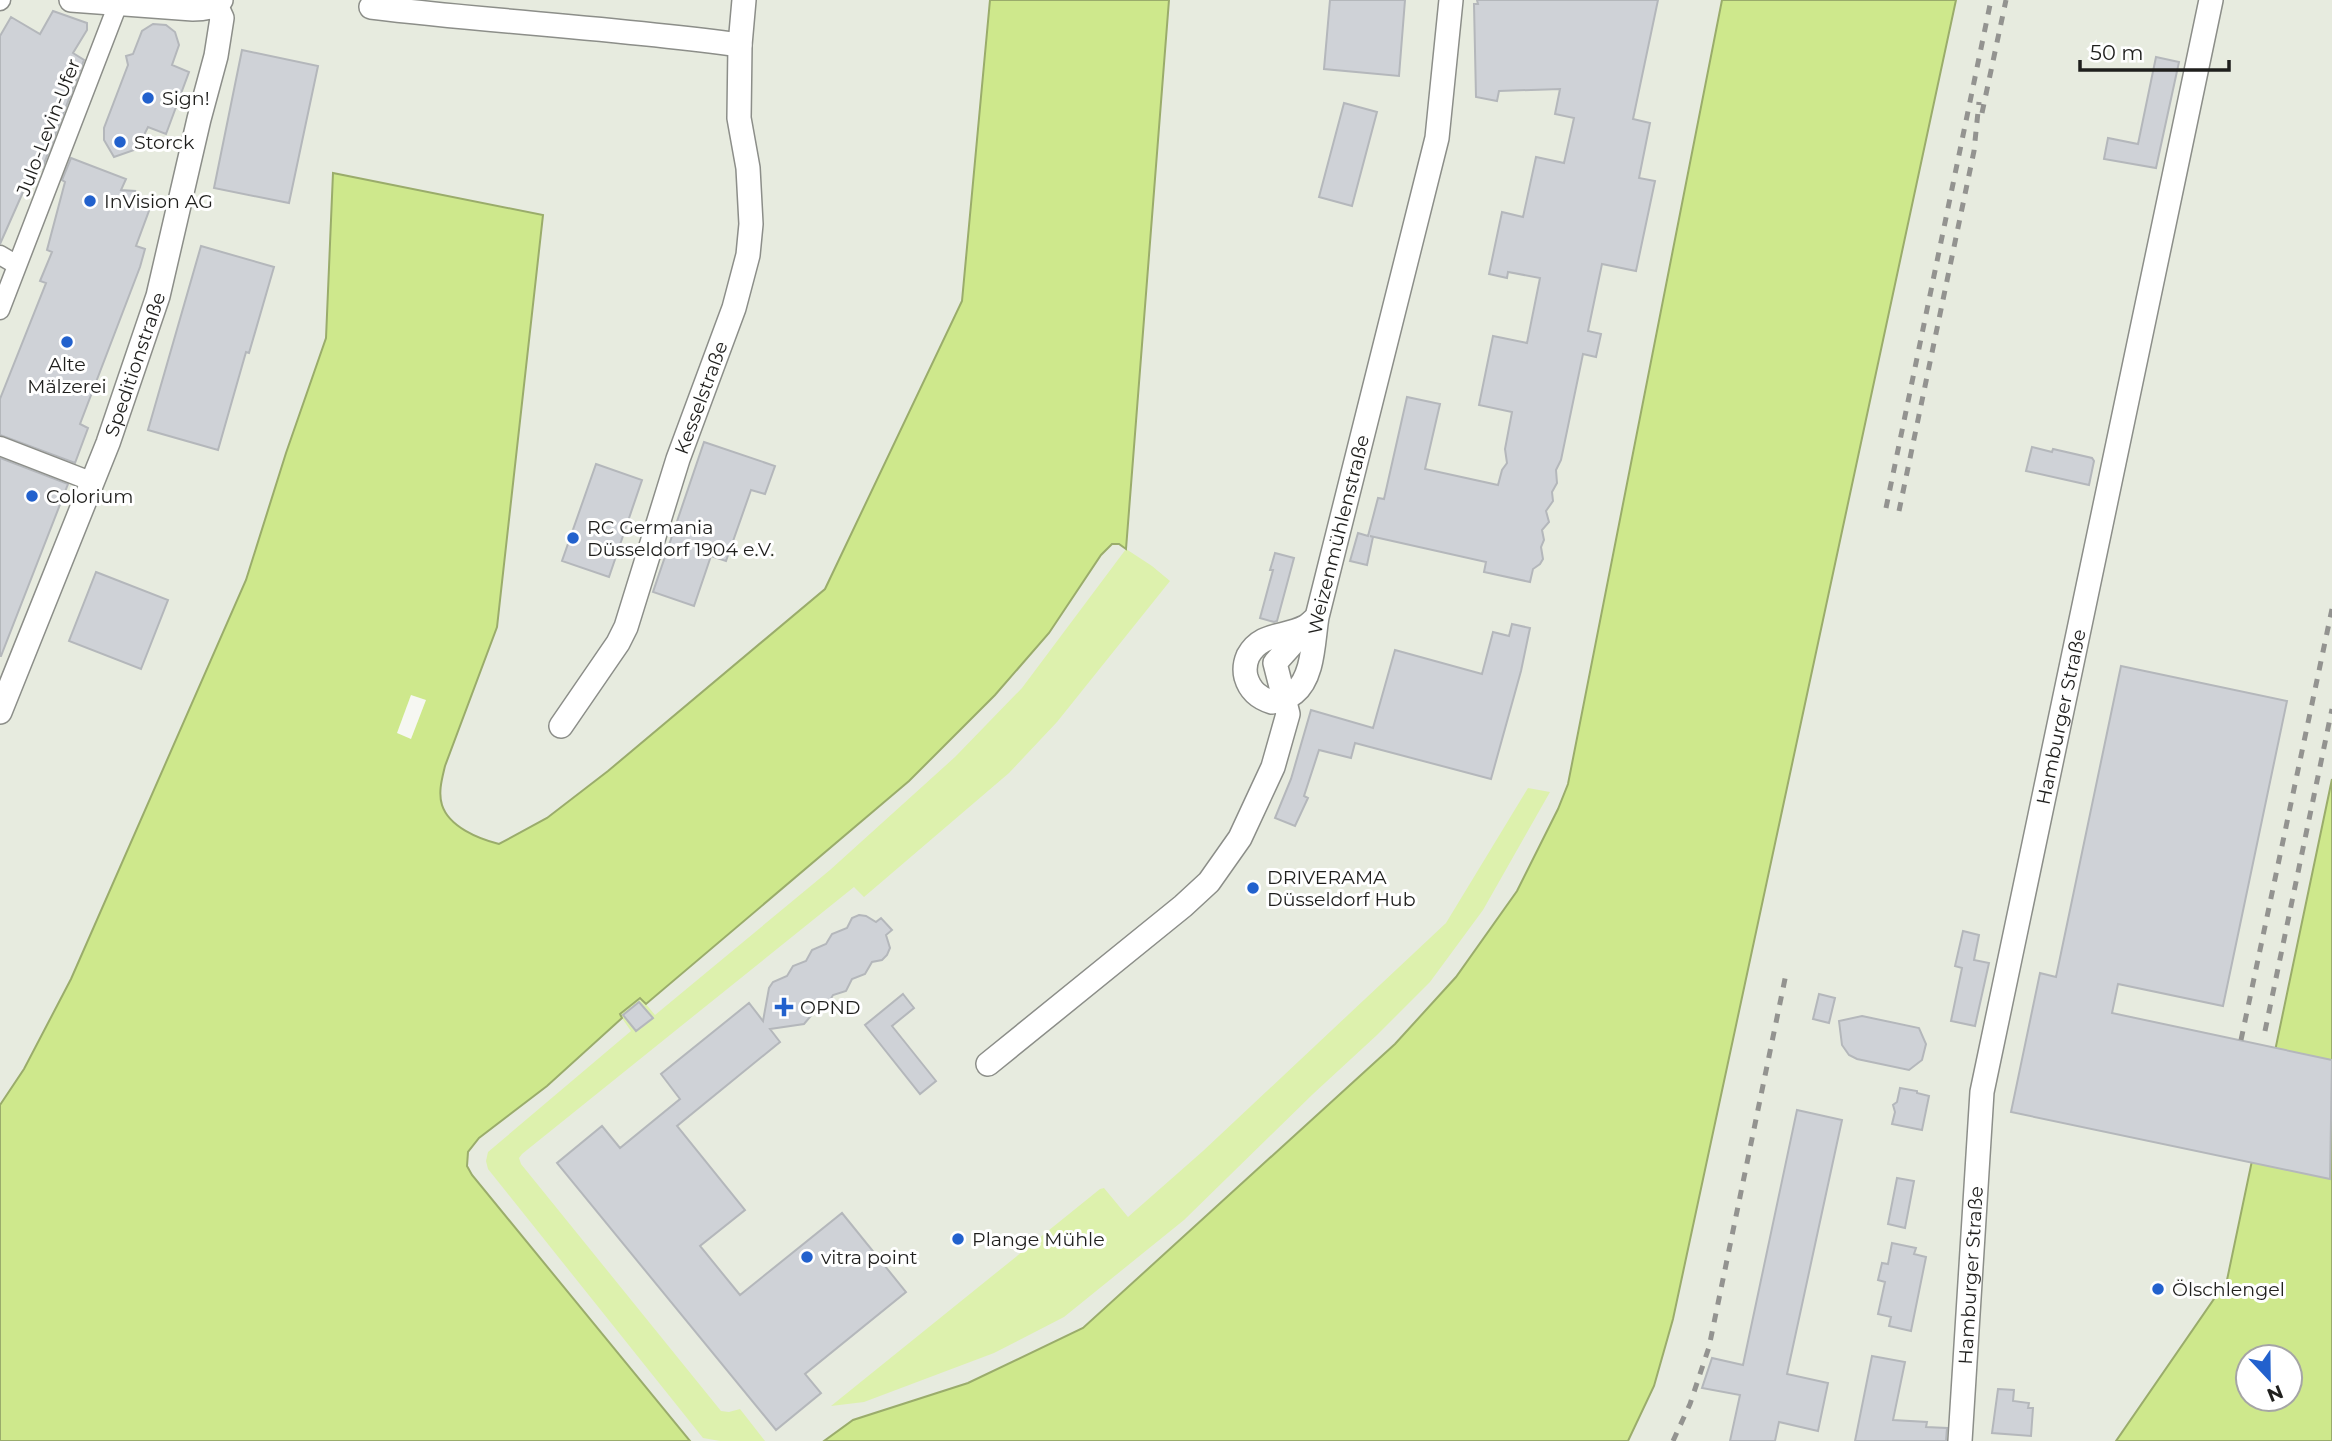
<svg xmlns="http://www.w3.org/2000/svg" width="2332" height="1441" font-family="Montserrat,sans-serif">
	<style>
		.built { fill: #e7ebdf; fill-rule: evenodd }
		.green { fill: #ddf1ad }
		.water { fill: #cee88c; stroke: #9aac6b; stroke-width: 2; fill-rule: evenodd }
		.pier { fill: #f6f7f2 }
		.building { fill: #cfd2d7; stroke: #b4b7bb; stroke-width: 2 }
		.lines { fill: none; stroke-linecap: round; stroke-linejoin: round }
		.pedestrian-casing { stroke: #8c8e89; stroke-width: 21 }
		.minor-casing { stroke: #8c8e89; stroke-width: 26 }
		.pedestrian { stroke: #fff; stroke-width: 18 }
		.minor { stroke: #fff; stroke-width: 23 }
		.rail { stroke: #939390; stroke-width: 5; stroke-dasharray: 9 9; stroke-linecap: butt }
		.poi-dot { fill: #2261cd; stroke: #fff; stroke-width: 2.5 }
		.labels { text-anchor: middle; stroke-width: 6; stroke-linejoin: round; paint-order: stroke }
		.poi-label { font-size: 19px; fill: #1f1f1d; stroke: #fff; text-anchor: start }
		.street-label { font-size: 19px; fill: #1f1f1d; stroke: #fff }
	</style>
	<rect width="100%" height="100%" fill="#f6f7f2"/>
	<!-- built -->
	<path class="built" d="M0,0H2332V1441H272L0,1203ZM2248,1357H2290V1399H2248Z"/>
	<!-- green -->
	<path class="green" d="M1126,549L1152,566L1170,581L1057,722L1009,773L864,897L854,887L522,1154L519,1158L521,1164L721,1411L729,1412L740,1409L765,1441H720L703,1438L488,1169L486,1161L488,1152L631,1031L619,1014L640,997L655,1015L830,870L955,757L1022,688Z
		M1528,788L1550,792L1483,910L1430,982L1377,1035L1313,1094L1184,1220L1064,1317L994,1353L864,1402L831,1406L1100,1189L1104,1188L1128,1217L1203,1151L1446,923Z"/>
	<!-- water -->
	<path class="water" d="M990,0H1169L1126,549L1119,544H1112L1101,555L1049,633L995,695L909,781L646,1004L640,998L620,1014L622,1018L547,1086L479,1138L468,1152L467,1166L472,1175L690,1441H0V1105L24,1069L71,979L246,580L286,453L326,338L333,173L543,215L497,627L445,766C442,779 438,792 442,805C449,827 479,839 499,844L547,818L608,771L825,589L962,301Z
		M1722,0H1956L1673,1319L1654,1386L1628,1441H824L853,1420L968,1383L1083,1328L1395,1044L1456,977L1517,891L1558,809L1568,784Z
		M2332,779V1441H2116L2227,1280ZM2248,1357H2290V1399H2248Z"/>
	<!-- pier -->
	<path class="pier" d="M411,695L426,700L411,739L397,733Z"/>
	<!-- building -->
	<path class="building" d="M1330,0H1405L1399,76L1324,69Z
		M1477,0H1658L1633,119L1650,123L1639,178L1655,181L1636,271L1602,264L1588,331L1601,334L1596,357L1583,354L1561,460L1556,470L1557,483L1552,492L1553,501L1546,511L1549,522L1542,530L1544,540L1541,547L1543,559L1540,564L1533,569L1530,582L1484,572L1486,562L1370,536L1373,537L1367,565L1350,561L1358,533L1368,536L1378,498L1384,499L1407,397L1440,404L1425,469L1498,485L1502,470L1507,463L1505,449L1512,412L1479,405L1493,336L1527,343L1540,278L1508,272L1507,278L1489,274L1502,212L1523,217L1536,157L1564,163L1574,118L1555,114L1560,89L1499,91L1497,101L1476,97L1474,4H1478Z
		M53,11L87,23V30L73,53L84,60L42,169L35,165L0,244V36L11,17L40,34Z
		M153,24L166,25L175,32L179,45L172,65L189,72L166,134L148,127L137,149L114,157L104,140V128L128,65L126,56L133,54L142,31Z
		M242,50L318,66L289,203L214,188Z
		M2156,57L2179,62L2156,168L2104,159L2108,138L2138,144Z
		M1344,103L1377,112L1352,206L1319,197Z
		M71,158L126,179L121,190L135,191L131,201L150,208L136,246L145,249L140,267L80,424L88,428L75,463L0,435V399L46,283L40,281L52,252L47,250L65,182L62,180Z
		M201,246L274,267L249,353L246,352L218,450L148,430Z
		M704,442L775,466L765,494L751,490L726,561L711,556L694,606L653,592Z
		M2032,447L2052,452L2053,449L2092,458L2094,461L2089,485L2026,471Z
		M0,458L68,484L1,656H0Z
		M596,464L642,480L609,577L562,561Z
		M1275,553L1294,558L1277,621L1274,622L1260,618L1273,570H1270Z
		M96,572L168,600L141,669L69,641Z
		M1512,624L1530,628L1521,671L1491,779L1355,743L1351,758L1319,750L1304,796L1308,798L1295,826L1275,818L1291,779L1311,710L1373,728L1395,650L1482,674L1493,632L1509,636Z
		M2121,666L2287,701L2223,1006L2118,984L2112,1013L2332,1060L2330,1179L2011,1112L2040,973L2056,977Z
		M859,915L866,916L876,922L881,918L892,930L886,935L890,948L887,955L882,960L872,962L865,974L852,979L846,991L833,995L826,1007L815,1011L804,1024L770,1029L780,1042L677,1126L745,1210L700,1246L740,1295L842,1213L906,1292L805,1374L821,1393L776,1430L557,1163L602,1126L620,1148L680,1099L661,1074L749,1003L763,1021L769,988L773,982L787,976L793,966L806,961L812,950L826,944L832,934L847,928L852,918Z
		M1963,931L1979,935L1974,960L1989,963L1975,1026L1951,1021L1962,968L1955,966Z
		M903,994L914,1008L892,1026L936,1081L920,1094L865,1025Z
		M1819,994L1835,998L1829,1023L1813,1019Z
		M639,1002L653,1018L636,1031L623,1015Z
		M1862,1016L1919,1028L1926,1044L1922,1060L1909,1070L1857,1059L1849,1055L1842,1045L1839,1021Z
		M1900,1088L1917,1091V1093L1929,1096L1922,1130L1892,1124L1895,1112L1893,1105L1897,1102Z
		M1797,1110L1842,1120L1787,1374L1828,1383L1818,1431L1779,1422L1775,1441H1730L1740,1395L1702,1388L1712,1358L1743,1365Z
		M1897,1178L1914,1181L1905,1228L1888,1224Z
		M1892,1243L1916,1248L1914,1254L1926,1257L1911,1331L1889,1326L1891,1317L1878,1314L1885,1282L1878,1280L1882,1263L1888,1264Z
		M1872,1356L1905,1362L1893,1420L1927,1422L1926,1427L1947,1428L1946,1441H1855Z
		M1998,1389L2014,1390L2013,1401L2029,1403L2028,1408H2033L2031,1436L1992,1433Z"/>
	<g class="lines">
		<!-- pedestrian casing -->
		<g class="pedestrian-casing">
			<path id="pedestrian" d="M0,1L1,0
				M0,255L17,265
				M0,310L118,4
				M0,446L93,482"/>
		</g>
		<!-- minor casing -->
		<g class="minor-casing">
			<g id="minor">
				<path d="M71,0L193,9C204,9 213,8 221,0"/>
				<path d="M371,7C494,22 617,28 740,45"/>
				<path id="s1" d="M1317,617C1313,621 1309,625 1305,627C1284,638 1261,632 1248,656C1245,663 1244,669 1246,677C1250,691 1259,698 1272,702C1280,700 1288,698 1294,693C1314,677 1313,640 1317,617L1437,138L1451,0"/>
				<path id="s2" d="M0,712L108,443L158,296L199,119L216,56L222,18L216,5"/>
				<path id="s3" d="M561,726L618,643L626,627L678,459L734,308L748,255L751,224L748,168L739,118L740,45L744,0"/>
				<path d="M988,1064L1183,906L1209,882L1240,838L1273,767L1288,714L1275,663L1310,624"/>
				<path id="s4" d="M1960,1441L1982,1092L2211,0"/>
			</g>
		</g>
		<!-- pedestrian -->
		<use href="#pedestrian" class="pedestrian"/>
		<!-- minor -->
		<use href="#minor" class="minor"/>
		<!-- rail -->
		<path class="rail" d="M1982,113L2006,0
			M1886,508L1991,0
			M1899,511L1974,151L1979,102
			M2265,1031L2332,709
			M2241,1040L2332,609
			M1673,1441L1690,1404L1709,1347L1786,974"/>
	</g>
	<!-- markers -->
	<g class="poi-dot">
		<circle cx="148" cy="98" r="7"/>
		<circle cx="120" cy="142" r="7"/>
		<circle cx="90" cy="201" r="7"/>
		<circle cx="67" cy="342" r="7"/>
		<circle cx="32" cy="496" r="7"/>
		<circle cx="573" cy="538" r="7"/>
		<circle cx="1253" cy="888" r="7"/>
		<path d="M780.5 996.5h7v7h7v7h-7v7h-7v-7h-7v-7h7z"/>
		<circle cx="958" cy="1239" r="7"/>
		<circle cx="807" cy="1257" r="7"/>
		<circle cx="2158" cy="1289" r="7"/>
	</g>
	<g class="labels">
		<!-- poi labels -->
		<g class="poi-label">
			<text x="162" y="105">Sign!</text>
			<text x="134" y="149">Storck</text>
			<text x="104" y="208">InVision AG</text>
			<text x="67" y="371" text-anchor="middle">Alte<tspan x="67" dy="22">Mälzerei</tspan></text>
			<text x="46" y="503">Colorium</text>
			<text x="587" y="534">RC Germania<tspan x="587" dy="22">Düsseldorf 1904 e.V.</tspan></text>
			<text x="1267" y="884">DRIVERAMA<tspan x="1267" dy="22">Düsseldorf Hub</tspan></text>
			<text x="800" y="1014">OPND</text>
			<text x="972" y="1246">Plange Mühle</text>
			<text x="821" y="1264">vitra point</text>
			<text x="2172" y="1296">Ölschlengel</text>
		</g>
		<!-- street labels -->
		<g class="street-label">
			<text transform="translate(48 127) rotate(-69)" y="7">Julo-Levin-Ufer</text>
			<text dy="7" stroke="none"><textPath href="#s2" startOffset="373">Speditionstraße</textPath></text>
			<text dy="7" stroke="none"><textPath href="#s3" startOffset="360">Kesselstraße</textPath></text>
			<text dy="7" stroke="none"><textPath href="#s1" startOffset="331">Weizenmühlenstraße</textPath></text>
			<text dy="7" stroke="none"><textPath href="#s4" startOffset="733">Hamburger Straße</textPath></text>
			<text dy="7" stroke="none"><textPath href="#s4" startOffset="166">Hamburger Straße</textPath></text>
		</g>
	</g>
	<!-- north arrow -->
	<g transform="translate(2269 1378) rotate(158)"><circle r="33" fill="#ffffff" stroke="#a5a5a5" stroke-width="2"/>
	<path d="M0-5L12 26L0 18L-12 26Z" fill="#2261cd"/>
	<text y="-10" font-size="19" font-weight="bold" text-anchor="middle" fill="#1f1f1d">N</text>
	</g>
	<!-- scale -->
	<path d="M2080 60v10h149v-10" fill="none" stroke="#1f1f1d" stroke-width="3.5"/>
	<text x="2090" y="60" font-size="21" fill="#1f1f1d" stroke="#ffffff" stroke-width="5" paint-order="stroke">50 m</text>
</svg>
